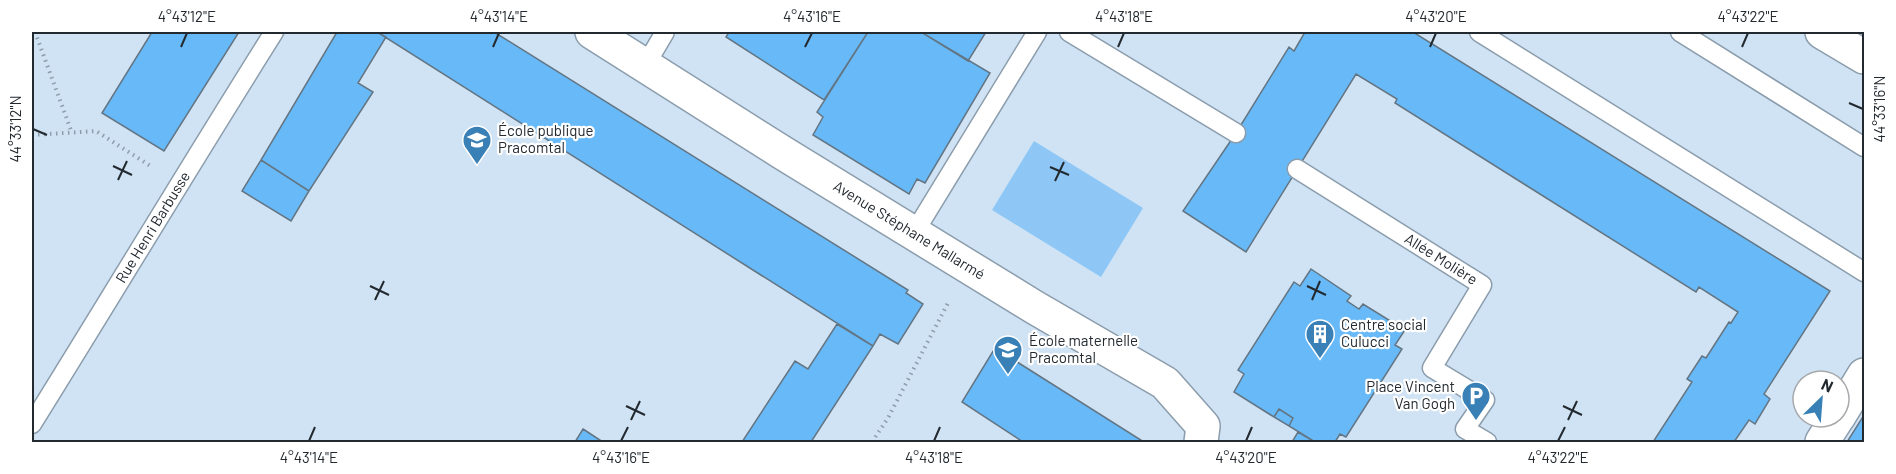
<svg xmlns="http://www.w3.org/2000/svg" width="1896" height="474" font-family="Barlow,sans-serif">
	<style>
		.green { fill: #8ec7f5 }
		.building { fill: #68b9f7; stroke: #637583; stroke-width: 1.5 }
		.lines { fill: none; stroke-linecap: round; stroke-linejoin: round }
		.service-casing { stroke: #8b9dac; stroke-width: 21 }
		.minor-casing { stroke: #8b9dac; stroke-width: 36 }
		.path { stroke: #8e9daa; stroke-width: 4; stroke-dasharray: 1.5 4.5; stroke-linecap: butt }
		.service { stroke: #fff; stroke-width: 18 }
		.minor { stroke: #fff; stroke-width: 33 }
		.ticks { fill: none; stroke: #22292f; stroke-width: 2 }
		.labels { text-anchor: middle; stroke-width: 4.5; stroke-linejoin: round; paint-order: stroke }
		.poi-label { font-size: 15px; fill: #22292f; stroke: #fff; text-anchor: start }
		.street-label { font-size: 15px; fill: #22292f; stroke: #fff }
		.neatline { fill: none; stroke: #22292f; stroke-width: 2 }
		.ticks-label { font-size: 15px; text-anchor: middle; fill: #22292f }
	</style>
	<rect width="100%" height="100%" fill="#d0e3f4"/>
	<!-- green -->
	<path class="green" d="M1034,141L1143,208L1101,277L992,210Z"/>
	<!-- building -->
	<path class="building" d="M152,32H239L164,151L102,113Z
		M337,32H377L386,37L358,83L373,92L309,191L261,160Z
		M377,32H494L908,290L906,293L923,304L898,344L880,334L873,346Z
		M729,32H868L824,100L726,37Z
		M868,32H921L990,73L925,183L917,179L909,194L813,135L823,117L817,112Z
		M921,32H986L968,61Z
		M1305,32H1413L1830,291L1764,394L1770,399L1755,424L1749,420L1734,442H1653L1692,382L1687,379L1702,356L1706,358L1729,322L1731,323L1738,312L1699,287L1696,292L1395,103L1397,99L1356,74L1246,252L1183,211L1236,133L1289,47L1294,51Z
		M261,160L309,191L291,221L242,191Z
		M1311,269L1351,296L1347,301L1359,309L1363,304L1405,330L1395,345L1402,349L1346,437L1340,434L1335,442H1315L1289,426L1293,418L1279,409L1274,417L1234,392L1244,374L1238,370L1294,282L1300,286Z
		M837,324L873,346L811,442H742L795,361L808,369Z
		M995,348L1144,442H1023L962,402Z
		M1279,409L1293,418L1289,426L1274,417Z
		M1864,415V442H1847Z
		M583,429L603,442H575Z
		M1298,432L1315,442H1292Z"/>
	<g class="lines">
		<!-- service casing -->
		<g class="service-casing">
			<g id="service">
				<path d="M1069,32L1236,133"/>
				<path d="M1479,32L1864,272"/>
				<path d="M1680,32L1864,147"/>
				<path d="M645,66L665,32"/>
				<path id="s1" d="M1297,169L1482,285L1432,368L1485,400L1465,429L1487,442"/>
				<path d="M914,233L1037,32"/>
				<path id="s2" d="M32,424C113,294 192,162 274,32"/>
			</g>
		</g>
		<!-- minor casing -->
		<g class="minor-casing">
			<g id="minor">
				<path id="s3" d="M592,32L783,153L1034,307L1165,383L1203,426L1201,442"/>
				<path d="M1822,32L1864,57"/>
				<path d="M1839,416L1864,375"/>
				<path d="M1822,442L1838,417"/>
			</g>
		</g>
		<!-- path -->
		<path class="path" d="M35,32L72,133
			M32,135L96,131L152,167
			M872,442L888,418L949,301"/>
		<!-- service -->
		<use href="#service" class="service"/>
		<!-- minor -->
		<use href="#minor" class="minor"/>
	</g>
	<!-- ticks -->
	<path class="ticks" d="M181,47L187,33M493,47L499,33M805,47L812,33M1118,47L1124,33M1430,47L1436,33M1742,47L1748,33M1849,103L1863,109M33,129L47,135M113,166L132,175M1050,167L1069,175M118,180L127,161M1055,181L1064,162M370,286L389,295M1307,286L1326,295M375,300L384,281M1312,300L1320,281M626,406L645,415M1563,406L1582,415M631,420L640,401M1568,420L1577,401M309,441L315,427M621,441L628,427M934,441L940,427M1246,441L1252,427M1558,441L1565,427"/>
	<!-- icons -->
	<defs>
		<g id="school-pin" transform="scale(1.5)"><path d="M0 17L-7.5 6A9.5 9.5 0 1 1 7.5 6Z" fill="#3880b5" stroke="#fff"/><path d="M0-5L7-2L0 1L-7-2ZM-4 1L0 2.5L4 1V4Q0 6-4 4Z" fill="#fff"/></g>
		<g id="building-pin" transform="scale(1.5)"><path d="M0 17L-7.5 6A9.5 9.5 0 1 1 7.5 6Z" fill="#3880b5" stroke="#fff"/><path d="M-4-6H4V6H1V3H-1V6H-4ZM-2.5-4.3h1.7v1.8h-1.7ZM.8-4.3h1.7v1.8H.8ZM-2.5-1h1.7V.8h-1.7ZM.8-1h1.7V.8H.8Z" fill="#fff"/></g>
		<g id="parking-pin" transform="scale(1.5)"><path d="M0 17L-7.5 6A9.5 9.5 0 1 1 7.5 6Z" fill="#3880b5" stroke="#fff"/><path d="M-3.5-5.5H1a3.5 3.5 0 0 1 0 7H-1V5.5H-3.5ZM-1-3.4V-.6H.8a1.4 1.4 0 0 0 0-2.8Z" fill="#fff"/></g>
	</defs>
	<g fill-rule="evenodd">
		<use href="#school-pin" x="477" y="140"/>
		<use href="#building-pin" x="1320" y="334"/>
		<use href="#school-pin" x="1008" y="350"/>
		<use href="#parking-pin" x="1476" y="396"/>
	</g>
	<g class="labels">
		<!-- poi labels -->
		<g class="poi-label">
			<text x="498" y="136">École publique<tspan x="498" dy="17">Pracomtal</tspan></text>
			<text x="1341" y="330">Centre social<tspan x="1341" dy="17">Culucci</tspan></text>
			<text x="1029" y="346">École maternelle<tspan x="1029" dy="17">Pracomtal</tspan></text>
			<text x="1455" y="392" text-anchor="end">Place Vincent<tspan x="1455" dy="17">Van Gogh</tspan></text>
		</g>
		<!-- street labels -->
		<g class="street-label">
			<text dy="5" stroke="none"><textPath href="#s2" startOffset="231">Rue Henri Barbusse</textPath></text>
			<text dy="5" stroke="none"><textPath href="#s3" startOffset="374">Avenue Stéphane Mallarmé</textPath></text>
			<text dy="5" stroke="none"><textPath href="#s1" startOffset="170">Allée Molière</textPath></text>
		</g>
	</g>
	<!-- border -->
	<rect width="1896" height="474" fill="none" stroke="#ffffff" stroke-width="66"/>
	<!-- north arrow -->
	<g transform="translate(1821 399) rotate(25)"><circle r="28" fill="#ffffff" stroke="#a7a9ac" stroke-width="1.5"/>
	<path d="M0-4.5L10 22L0 15L-10 22Z" fill="#3880b5"/>
	<text y="-9" font-size="16" font-weight="bold" text-anchor="middle" fill="#22292f">N</text>
	</g>
	<rect x="33" y="33" width="1830" height="408" class="neatline"/>
	<g class="ticks-label">
		<text x="187" y="22">4°43'12"E</text>
		<text x="499" y="22">4°43'14"E</text>
		<text x="812" y="22">4°43'16"E</text>
		<text x="1124" y="22">4°43'18"E</text>
		<text x="1436" y="22">4°43'20"E</text>
		<text x="1748" y="22">4°43'22"E</text>
		<text transform="translate(1880 109) rotate(-90)" y="5">44°33'16"N</text>
		<text transform="translate(16 129) rotate(-90)" y="5">44°33'12"N</text>
		<text x="309" y="463">4°43'14"E</text>
		<text x="621" y="463">4°43'16"E</text>
		<text x="934" y="463">4°43'18"E</text>
		<text x="1246" y="463">4°43'20"E</text>
		<text x="1558" y="463">4°43'22"E</text>
	</g>
</svg>
